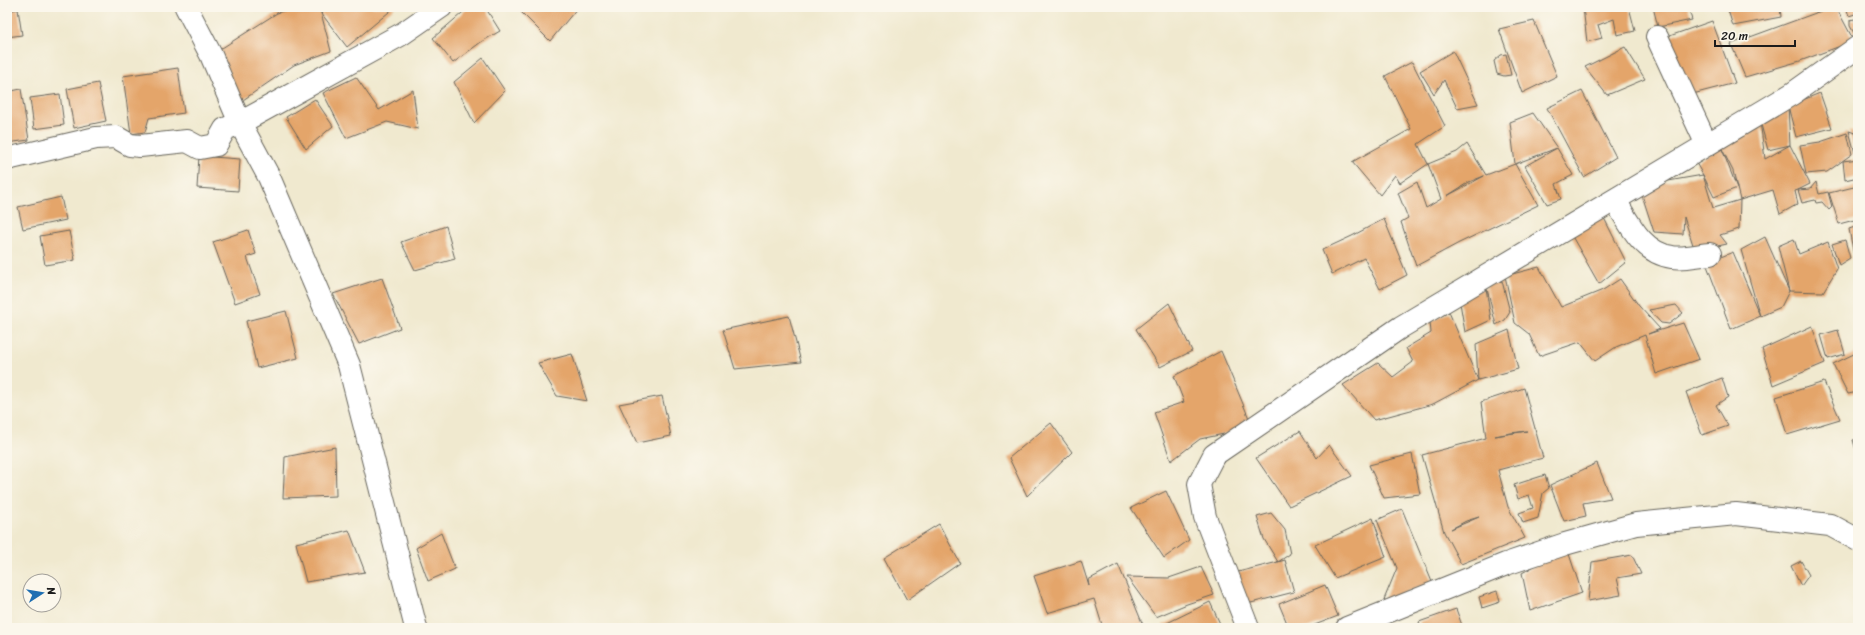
<svg xmlns="http://www.w3.org/2000/svg" width="1865" height="635" font-family="Sriracha,sans-serif">
	<style>
		.building { fill: #e4a56b; fill-rule: evenodd }
		.lines { fill: none; stroke-linecap: round; stroke-linejoin: round }
		.street-casing { stroke: #66645b; stroke-width: 24 }
		.street { stroke: #fff; stroke-width: 22 }
	</style>
	<rect width="100%" height="100%" fill="#fbf7ec"/>
	<filter id="ink" filterUnits="userSpaceOnUse"><feTurbulence type="fractalNoise" baseFrequency=".025" numOctaves="2"/><feDisplacementMap in="SourceGraphic" scale="8" xChannelSelector="R" yChannelSelector="G"/><feConvolveMatrix kernelMatrix="1 2 1 2 8 2 1 2 1" color-interpolation-filters="sRGB"/></filter>
	<filter id="wash" filterUnits="userSpaceOnUse"><feTurbulence type="fractalNoise" baseFrequency=".012" numOctaves="4" result="noise"/><feDisplacementMap in="SourceGraphic" scale="16" xChannelSelector="R" yChannelSelector="G"/><feGaussianBlur stdDeviation="0.9" result="paint"/><feColorMatrix in="noise" values="0 0 0 0 0 0 0 0 0 0 0 0 0 0 0 0 0 1.4 0 .05"/><feComposite in="paint" operator="in"/></filter>
	<g filter="url(#wash)">
		<rect width="100%" height="100%" fill="#f0e9cf"/>
		<g id="blocks">
			<!-- building -->
			<path class="building" d="M296,7H319L321,13L330,7H395L347,47L321,13L331,51L294,65L243,100L211,55L277,13Z
				M469,7H485L500,31L481,42L453,63L433,38Z
				M516,7H578L550,41Z
				M1583,7H1629L1635,31L1617,35L1614,19L1598,25L1602,38L1587,42Z
				M1653,7H1688L1692,20L1658,27Z
				M1727,7H1780L1781,17L1733,26Z
				M1832,7H1836L1854,41L1800,61L1745,77L1731,44Z
				M1846,7H1858V13L1849,16Z
				M18,9L22,35L7,37V11Z
				M1854,19L1858,24V30L1854,33L1850,26V20Z
				M1534,21L1557,76L1522,93L1499,29Z
				M1712,21L1735,83L1685,96L1664,38Z
				M1625,47L1645,79L1607,95L1585,67Z
				M1453,51L1478,104L1457,108L1444,80L1434,94L1420,71Z
				M1506,54L1511,75L1504,76L1497,74L1494,61L1501,55Z
				M483,58L505,91L474,123L454,82Z
				M1412,62L1445,126L1418,144L1428,164L1400,183L1395,175L1380,195L1352,162L1411,129L1385,76Z
				M178,68L184,113L149,118L145,132L131,134L123,76Z
				M356,77L379,110L413,90L418,129L387,122L346,138L323,93Z
				M98,83L106,121L74,128L67,89Z
				M21,89L29,140L7,143V92Z
				M1582,91L1616,157L1584,177L1547,108Z
				M1820,93L1832,128L1796,137L1788,106L1790,145L1810,184L1798,190L1810,189L1816,182L1819,194L1828,192L1832,207L1829,210L1822,202L1816,203L1815,200L1802,203L1798,190L1795,191L1798,204L1780,214L1773,190L1740,200L1737,188L1733,171L1722,149L1737,188L1714,197L1703,175L1713,208L1740,200L1739,229L1720,235L1727,244L1695,251L1684,217L1683,234L1654,232L1639,186L1703,175L1696,163L1720,146L1788,106ZM1760,121L1768,150L1790,145L1765,159Z
				M60,94L64,125L34,129L30,98Z
				M315,99L333,126L306,149L286,117Z
				M1533,113L1557,148L1515,164L1510,122Z
				M1849,131L1858,134V148L1855,153Z
				M1847,133L1852,154L1827,172L1806,174L1800,145L1820,142Z
				M1467,144L1486,175L1515,164L1538,205L1459,243L1416,266L1401,222L1408,218L1398,193L1417,182L1426,208L1441,199L1428,164L1457,152ZM1484,176L1447,196L1469,182Z
				M1557,148L1573,175L1556,184L1561,199L1547,204L1525,166Z
				M199,156L240,159L238,191L197,188Z
				M1858,159V177L1845,180L1843,161Z
				M1858,186V219L1839,224L1829,193Z
				M61,197L66,220L23,229L18,207Z
				M1603,216L1626,262L1599,284L1569,231Z
				M1384,219L1407,275L1380,289L1364,258L1332,274L1322,250L1352,236Z
				M446,226L455,259L415,270L401,242Z
				M1858,226V259L1855,261L1849,229Z
				M248,230L256,254L247,257L260,294L235,303L213,242Z
				M69,231L75,260L45,265L40,236Z
				M1765,237L1789,291L1781,307L1731,329L1706,263L1733,252L1760,316L1741,250Z
				M1794,239L1799,254L1828,242L1837,269L1823,292L1789,291L1778,246Z
				M1845,240L1850,258L1839,265L1832,244Z
				M1539,267L1561,307L1603,290L1620,279L1639,306L1660,329L1648,334L1683,323L1699,359L1656,374L1645,335L1616,347L1595,361L1580,342L1539,356L1529,334L1515,323L1505,276Z
				M382,278L400,328L359,344L333,294Z
				M1502,281L1510,312L1505,320L1496,325L1486,285Z
				M1486,288L1491,320L1465,332L1459,297Z
				M1169,303L1192,351L1160,367L1136,329Z
				M1676,305L1683,313L1669,324L1661,323L1649,310Z
				M286,311L298,358L257,368L246,321Z
				M1449,312L1478,380L1476,344L1509,330L1518,369L1478,380L1433,404L1374,420L1343,385L1378,363L1393,377L1413,362L1406,348L1431,333L1430,322Z
				M789,316L801,362L735,369L723,330Z
				M1812,326L1825,363L1773,385L1762,349Z
				M1838,330L1845,354L1828,359L1821,335Z
				M1221,351L1253,428L1200,439L1171,461L1154,412L1184,402L1174,376Z
				M1858,352V392L1848,394L1833,364Z
				M572,354L587,401L557,396L538,363Z
				M1722,378L1728,397L1716,405L1728,426L1702,435L1686,392Z
				M1824,382L1840,419L1787,435L1776,397Z
				M1524,388L1543,458L1498,470L1508,507L1525,538L1461,564L1444,532L1422,455L1486,438L1481,402ZM1527,431L1495,436L1511,433ZM1479,517L1451,529L1466,521Z
				M662,396L671,436L637,443L619,404Z
				M1051,423L1072,452L1027,496L1009,458Z
				M1300,431L1317,458L1329,445L1352,476L1289,506L1256,458Z
				M1858,439V457L1853,440Z
				M335,447L336,496L283,498L285,457Z
				M1412,454L1420,494L1384,498L1369,465Z
				M1597,463L1611,498L1583,503L1586,516L1564,521L1550,485Z
				M1545,475L1549,488L1543,493L1538,518L1523,523L1519,513L1533,508L1529,495L1518,499L1514,485Z
				M1166,491L1189,540L1164,558L1131,508Z
				M1402,509L1432,582L1383,602L1397,568L1377,520Z
				M1271,513L1285,530L1290,554L1278,562L1285,560L1294,592L1247,604L1238,572L1278,562L1264,539L1257,517Z
				M1373,518L1386,557L1335,578L1315,545Z
				M939,524L960,563L907,600L884,558Z
				M349,530L365,572L306,582L296,543Z
				M441,533L455,569L428,581L416,548Z
				M1567,548L1582,593L1530,611L1522,573Z
				M1632,555L1641,574L1617,578L1621,595L1588,601L1592,562Z
				M1081,561L1089,586L1088,580L1118,564L1143,625L1136,628H1103L1094,599L1047,613L1034,576Z
				M1801,561L1809,575L1801,586L1791,566Z
				M1201,567L1214,595L1187,604L1156,617L1127,577L1169,578Z
				M1325,585L1338,616L1307,628H1289L1279,604Z
				M1497,591L1500,602L1482,608L1479,597Z
				M1210,602L1222,628H1164L1163,625Z
				M1456,609L1463,628H1421L1419,622Z"/>
		</g>
	</g>
	<g filter="url(#ink)">
		<use href="#blocks" fill-opacity="0" stroke="#66645b" stroke-width="1"/>
		<g class="lines">
			<!-- street casing -->
			<g class="street-casing">
				<path id="street" d="M186,7L211,55L240,123L269,177L349,365L416,628
					M1657,37L1707,145
					M7,159L96,138L116,137L130,145L140,146L187,141L200,148L216,145L225,129L240,123L402,34L441,7
					M1615,200C1629,223 1642,253 1672,257C1684,259 1698,255 1710,254
					M1248,628L1205,517L1199,484L1214,455L1401,327L1792,94L1858,47
					M1347,628L1506,564L1565,544L1636,524L1736,514L1830,525L1858,540"/>
			</g>
			<!-- street -->
			<use href="#street" class="street"/>
		</g>
	</g>
	<!-- margin -->
	<rect width="1865" height="635" fill="none" stroke="#fbf7ec" stroke-width="24"/>
	<!-- north arrow -->
	<g transform="translate(42 593) rotate(78)"><circle r="19" fill="#fbf7ec" stroke="#a29f99"/>
	<path d="M0-3L7 15L0 10L-7 15Z" fill="#1f6fb2"/>
	<text y="-6" font-size="11" font-weight="bold" text-anchor="middle" fill="#1c1c1c">N</text>
	</g>
	<!-- scale -->
	<path d="M1715 40v6h80v-6" fill="none" stroke="#1c1c1c" stroke-width="2"/>
	<text x="1721" y="40" font-size="12" fill="#1c1c1c" stroke="#fbf7ec" stroke-width="3" paint-order="stroke">20 m</text>
</svg>
